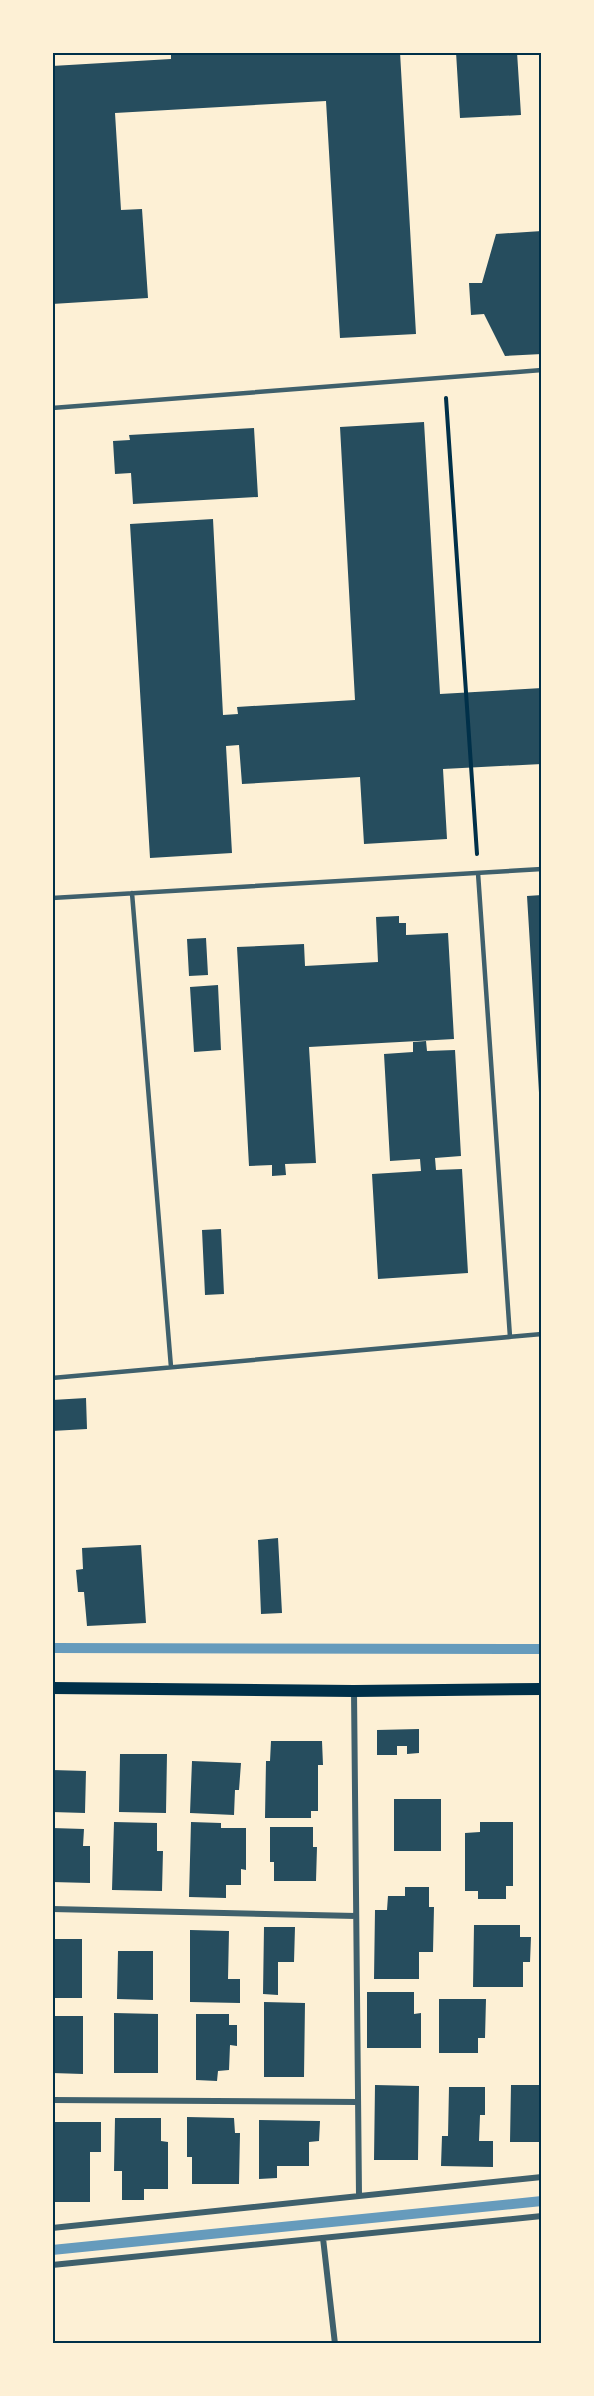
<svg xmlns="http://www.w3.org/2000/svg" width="594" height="2396" font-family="'Source Sans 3',sans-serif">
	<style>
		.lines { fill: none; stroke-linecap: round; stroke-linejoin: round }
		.stream { stroke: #669bbc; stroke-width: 10 }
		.building { fill: #264d5e }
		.path { stroke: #003049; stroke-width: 4 }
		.service { stroke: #3f606c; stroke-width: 4.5 }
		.minor { stroke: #3f606c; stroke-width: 6 }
		.secondary { stroke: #003049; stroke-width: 12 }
		.neatline { fill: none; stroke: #003049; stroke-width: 2 }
	</style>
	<rect width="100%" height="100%" fill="#fdf0d5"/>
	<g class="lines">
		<!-- stream -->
		<path class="stream" d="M52,1648L542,1649
			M52,2250L542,2201"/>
	</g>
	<!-- building -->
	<path class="building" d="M171,52H400L416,334L340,338L326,101L115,113L121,210L142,209L148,298L52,304V66L171,59Z
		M456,52H517L521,115L460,118Z
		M542,231V354L505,356L484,314L471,315L469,283H482L496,234Z
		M424,422L440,694L542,688V764L443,769L447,839L364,844L360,777L242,784L239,745L226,746L232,853L150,858L130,524L213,519L223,715L238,714L237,707L355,700L340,427Z
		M254,428L258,497L133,504L131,473L115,474L113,441L130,440L129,435Z
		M542,895V1109H540L527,896Z
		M399,916V923H406V935L448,933L454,1039L309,1047L316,1163L285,1164L286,1175L272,1176V1165L249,1166L237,947L304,944L305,966L378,962L376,917Z
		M206,938L208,975L189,976L187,939Z
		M218,985L221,1050L194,1052L190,987Z
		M426,1041L427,1051L455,1050L461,1156L435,1158L436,1170L462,1169L468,1273L378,1279L372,1174L421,1171L420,1159L390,1161L384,1054L413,1052V1042Z
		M221,1229L224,1294L205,1295L202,1230Z
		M86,1398L87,1429L52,1431V1400Z
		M278,1538L282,1613L261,1614L258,1540Z
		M141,1545L146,1623L87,1626L84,1592H78L76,1570L83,1569L82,1548Z
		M419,1729V1753L407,1754V1746H397V1755H377V1730Z
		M271,1741H322L323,1765H318V1811H311V1818H265L266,1761H270Z
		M120,1754H167L166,1813L119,1812Z
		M192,1761L241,1763L239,1790H235L234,1815L190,1813Z
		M52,1770L86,1771L85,1813L52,1812Z
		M394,1799H441V1851H394Z
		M114,1822L157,1823V1851H163L162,1891L112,1890Z
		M191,1822L221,1823V1828H246V1870L241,1869V1885H226V1898L189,1897Z
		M480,1822H513V1886H506V1899H478V1891H465V1833L480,1832Z
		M270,1827H313V1847H317L316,1881H274V1862H270Z
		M52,1828L84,1829L83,1846H90V1883L52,1882Z
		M405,1887H429V1907H434L433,1952H419V1979H374L375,1910H387L388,1896H405Z
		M474,1925H520V1937H531L530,1962H523V1987H473Z
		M264,1927H295L294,1962H278V1995L263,1994Z
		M190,1930L229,1931L228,1979H240V2003L190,2002Z
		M52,1939H82V1998H52Z
		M118,1951H153V2000L117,1999Z
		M367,1992H414V2014L421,2013V2048H367Z
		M439,1999H486L485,2038H478V2053H439Z
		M264,2002L305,2003L304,2077H264Z
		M114,2013L158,2014V2073H114Z
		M196,2014H229V2025H237V2046L230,2045L229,2070L218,2071L217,2081L196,2080Z
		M52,2016H83V2074L52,2073Z
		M375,2085L419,2086L418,2160H374Z
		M511,2085H542V2142H510Z
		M449,2087H485V2115H480L479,2141H493V2167L441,2166L442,2136H448Z
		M187,2117L234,2118L235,2133H240L239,2184H192V2157H187Z
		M115,2118H161V2141L168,2142V2189H144V2200H122V2171H114Z
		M259,2120L320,2121L319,2141L309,2142V2166H277V2178L259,2179Z
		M52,2122H101V2152H90V2202H52Z"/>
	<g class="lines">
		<!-- path -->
		<path class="path" d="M446,398L477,854"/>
		<!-- service -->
		<path class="service" d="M52,408L542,370
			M478,873L510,1337
			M132,893L171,1367
			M52,898L542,869
			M52,1378L542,1334"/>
		<!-- minor -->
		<path class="minor" d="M354,1691L359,2195
			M52,1909L356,1916
			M52,2100L358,2102
			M52,2228L542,2177
			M323,2238L335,2344
			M52,2265L542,2216"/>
		<!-- secondary -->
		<path class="secondary" d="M52,1688L354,1691L542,1689"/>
	</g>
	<!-- border -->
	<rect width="594" height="2396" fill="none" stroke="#fdf0d5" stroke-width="108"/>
	<rect x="54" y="54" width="486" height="2288" class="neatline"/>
</svg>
